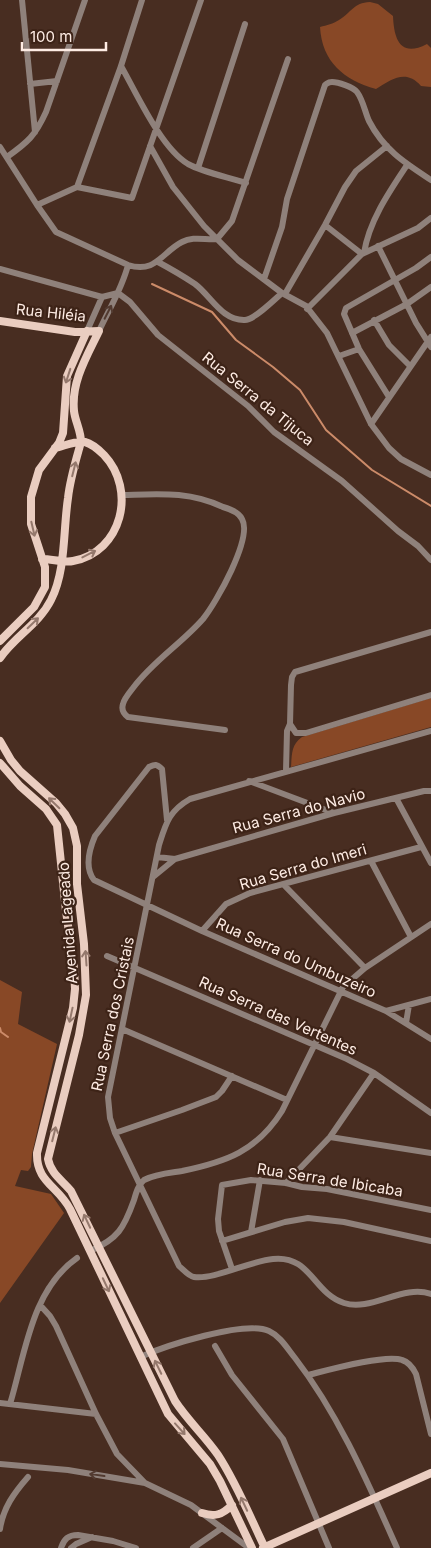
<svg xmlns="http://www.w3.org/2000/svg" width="431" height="1548" font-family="Inter,sans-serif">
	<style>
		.green { fill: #884826 }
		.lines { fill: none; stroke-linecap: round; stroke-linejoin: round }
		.stream { stroke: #cc8b69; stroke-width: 2 }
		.minor { stroke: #8f817b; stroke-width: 6 }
		.major { stroke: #eacdc0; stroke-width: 8 }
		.oneway { stroke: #523a30 }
		.oneway2 { stroke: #94786c }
		.labels { text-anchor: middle; stroke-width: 4.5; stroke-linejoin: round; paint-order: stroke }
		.street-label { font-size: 15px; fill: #feece4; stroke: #3d2317 }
	</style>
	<rect width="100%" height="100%" fill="#482d21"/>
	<!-- green -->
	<path class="green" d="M370,2L378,4L393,16C394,39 400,58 427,44L431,48V87L421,86C406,69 392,79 376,89C344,80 322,62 320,27C327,25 333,24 339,20C352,12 353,3 370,2Z
		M431,698V727L291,767C292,754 291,745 302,737Z
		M0,980L22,992L18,1024L57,1044L32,1154L31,1167L28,1171L21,1170L15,1186L51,1194L64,1213L0,1303Z"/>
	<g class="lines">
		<!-- stream -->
		<path class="stream" d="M152,284L212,312L236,340L273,367L300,390L326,430L372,470L431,506
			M0,1028L1,1032L8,1037"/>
		<!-- minor -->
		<path class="minor" d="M22,0L35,132
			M121,66C137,94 161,148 188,164C205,173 228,177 246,183
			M30,84L57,81
			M150,146L173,187L204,226L238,260L282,293L306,306L327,333L371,424L389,448L401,459L431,475
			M0,147L37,205L56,232L128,265C156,274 162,252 182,242C193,236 205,240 217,239L232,221L288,59
			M7,157C28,142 35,136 46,112L85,0
			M198,168L245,24
			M77,187L121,66L142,0
			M37,205L77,187L132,198L201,0
			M325,225L362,254
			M378,246L416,323L431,347
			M364,253C369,221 389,192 407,165
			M158,262C171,269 183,276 195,284C211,296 222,321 245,320C254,320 275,299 282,293
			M0,269L102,297L118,293
			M264,279L282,227L287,199L325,85C328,83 328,82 332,82C338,82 353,87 357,92C363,100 365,112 369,121C384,150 405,163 431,180
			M118,293L130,302L158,335L248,406L274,432L342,481L398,531L418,546L431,560
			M285,294L325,225L345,187L356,171L387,146
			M307,309L362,254L418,228L431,218
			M374,320L389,345L410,366
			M87,331L102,297
			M99,331C109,309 122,289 128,265
			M352,333L407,304L431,287
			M339,356L359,349
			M389,397L359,349L344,314L346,308L416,268L431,257
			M371,424L431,337
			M123,495C159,494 189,491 223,507C230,509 239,512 242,519C253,538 216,603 203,619C181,644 153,661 133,688C129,693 124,699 123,704C121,710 124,714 128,717L225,730
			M290,724L296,733H306L431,695
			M431,731L190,799C169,811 166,823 159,845L108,1097L110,1118L115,1133L179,1266C184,1270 188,1276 194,1277C214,1280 250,1261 273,1259C311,1255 313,1293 344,1303C371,1312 403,1284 431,1294
			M286,771L287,731L290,724L291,685L292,677L295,672L431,632
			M249,781L334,813
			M396,798L431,863
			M167,820L162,769C157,764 155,764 149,767L95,836C89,850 84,867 94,880L202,931L386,1011L431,1039
			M157,857L175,859
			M371,861L411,937
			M153,877L175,859L334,813L424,791H431
			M284,885L365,968
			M202,931L226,904L250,893L421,847
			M107,956L347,1059L374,1073L431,1113
			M386,1011L431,999
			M406,1023L409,1005
			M122,1029L287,1100
			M115,1133L182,1110L216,1097L222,1091L232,1076
			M330,1137L431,1153
			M286,1183L330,1137L374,1073
			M251,1232L260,1180
			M222,1241L285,1222L308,1218L344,1222L431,1241
			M90,1251C118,1239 124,1228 134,1200C136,1193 138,1185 144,1180C155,1174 169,1173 182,1171C226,1162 257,1151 282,1111L343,987L365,968L431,924
			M232,1269L219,1231L218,1219L222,1185L251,1180L286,1183L302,1187L327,1189L431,1210
			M40,1305L50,1316L56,1326L96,1414L117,1454L145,1483
			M215,1346L232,1375L283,1439L329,1548
			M140,1357C165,1346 244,1320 269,1331C280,1336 287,1348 295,1358C339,1415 368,1483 397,1548
			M308,1375C328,1370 385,1354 402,1360C409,1362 413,1368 416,1374L431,1434
			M0,1403L96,1414
			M10,1404C25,1355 31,1290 77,1258
			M0,1464L68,1470L145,1483L191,1505L249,1548
			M0,1529C3,1508 14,1493 28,1477
			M61,1548C64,1539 68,1535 78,1535L113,1541L136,1548
			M71,1548L76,1544L92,1537
			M193,1548L222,1528"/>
		<!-- major -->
		<path class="major" d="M0,321L75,332L99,331C87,356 71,382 74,411C75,421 81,431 81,442C76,460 70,479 68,498C63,531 66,571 51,600C39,624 14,637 0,658
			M42,559C52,559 64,563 73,561C122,552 137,490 104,455C99,450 93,444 85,442C77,440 64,446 55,448
			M0,641L34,607L45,587V567L31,524V497L39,470L59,443L63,433L67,376L87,331
			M0,741L11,760L20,771L56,803L65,814L73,828L77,846V884L84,944L86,995L79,1035L48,1159C51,1174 62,1180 71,1191L175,1401C188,1421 205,1436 218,1455C237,1484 250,1517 265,1548
			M0,763L20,786L46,809L57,825L66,911L74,968L75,989L73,1008L37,1153C36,1182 58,1186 70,1209L168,1414L210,1464L220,1481L252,1548
			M202,1513C215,1517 222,1515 232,1505
			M263,1548L431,1473"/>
	</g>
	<!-- one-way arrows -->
	<defs><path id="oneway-shaft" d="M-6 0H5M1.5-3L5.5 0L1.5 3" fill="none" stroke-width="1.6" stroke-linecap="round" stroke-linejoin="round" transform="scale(1.25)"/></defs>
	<g class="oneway">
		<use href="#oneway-shaft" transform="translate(108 312) rotate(-63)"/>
		<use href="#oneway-shaft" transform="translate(97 1475) rotate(-172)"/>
	</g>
	<g class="oneway2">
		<use href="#oneway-shaft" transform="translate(68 376) rotate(108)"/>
		<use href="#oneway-shaft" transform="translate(74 469) rotate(-76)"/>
		<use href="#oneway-shaft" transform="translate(33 529) rotate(77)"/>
		<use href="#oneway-shaft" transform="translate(89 554) rotate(-27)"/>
		<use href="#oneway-shaft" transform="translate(33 623) rotate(-44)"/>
		<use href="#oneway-shaft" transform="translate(54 803) rotate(-136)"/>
		<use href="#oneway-shaft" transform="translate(86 958) rotate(-94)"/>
		<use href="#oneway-shaft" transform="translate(71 1015) rotate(102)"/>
		<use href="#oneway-shaft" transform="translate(54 1134) rotate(-76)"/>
		<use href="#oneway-shaft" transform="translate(87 1221) rotate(-115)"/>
		<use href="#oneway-shaft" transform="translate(106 1285) rotate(65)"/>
		<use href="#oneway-shaft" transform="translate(158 1367) rotate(-116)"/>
		<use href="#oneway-shaft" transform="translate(180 1429) rotate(48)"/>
		<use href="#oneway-shaft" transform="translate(244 1504) rotate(-115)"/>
	</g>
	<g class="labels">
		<!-- street labels -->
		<g class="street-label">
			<text transform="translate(51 313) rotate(6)" y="5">Rua Hiléia</text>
			<text transform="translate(258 399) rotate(39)" y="5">Rua Serra da Tijuca</text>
			<text transform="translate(299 811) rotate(-15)" y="5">Rua Serra do Navio</text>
			<text transform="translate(303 867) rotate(-16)" y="5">Rua Serra do Imeri</text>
			<text transform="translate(68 923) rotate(-94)" y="5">Avenida Lageado</text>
			<text transform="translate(296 958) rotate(24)" y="5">Rua Serra do Umbuzeiro</text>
			<text transform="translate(113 1014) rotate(-78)" y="5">Rua Serra dos Cristais</text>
			<text transform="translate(278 1016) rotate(24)" y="5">Rua Serra das Vertentes</text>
			<text transform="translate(330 1180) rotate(9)" y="5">Rua Serra de Ibicaba</text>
		</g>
	</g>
	<!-- scale -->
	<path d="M22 42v8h84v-8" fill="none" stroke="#feece4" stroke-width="2.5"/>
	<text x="30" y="42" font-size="15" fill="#feece4" stroke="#3d2317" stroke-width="4" paint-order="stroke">100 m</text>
</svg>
